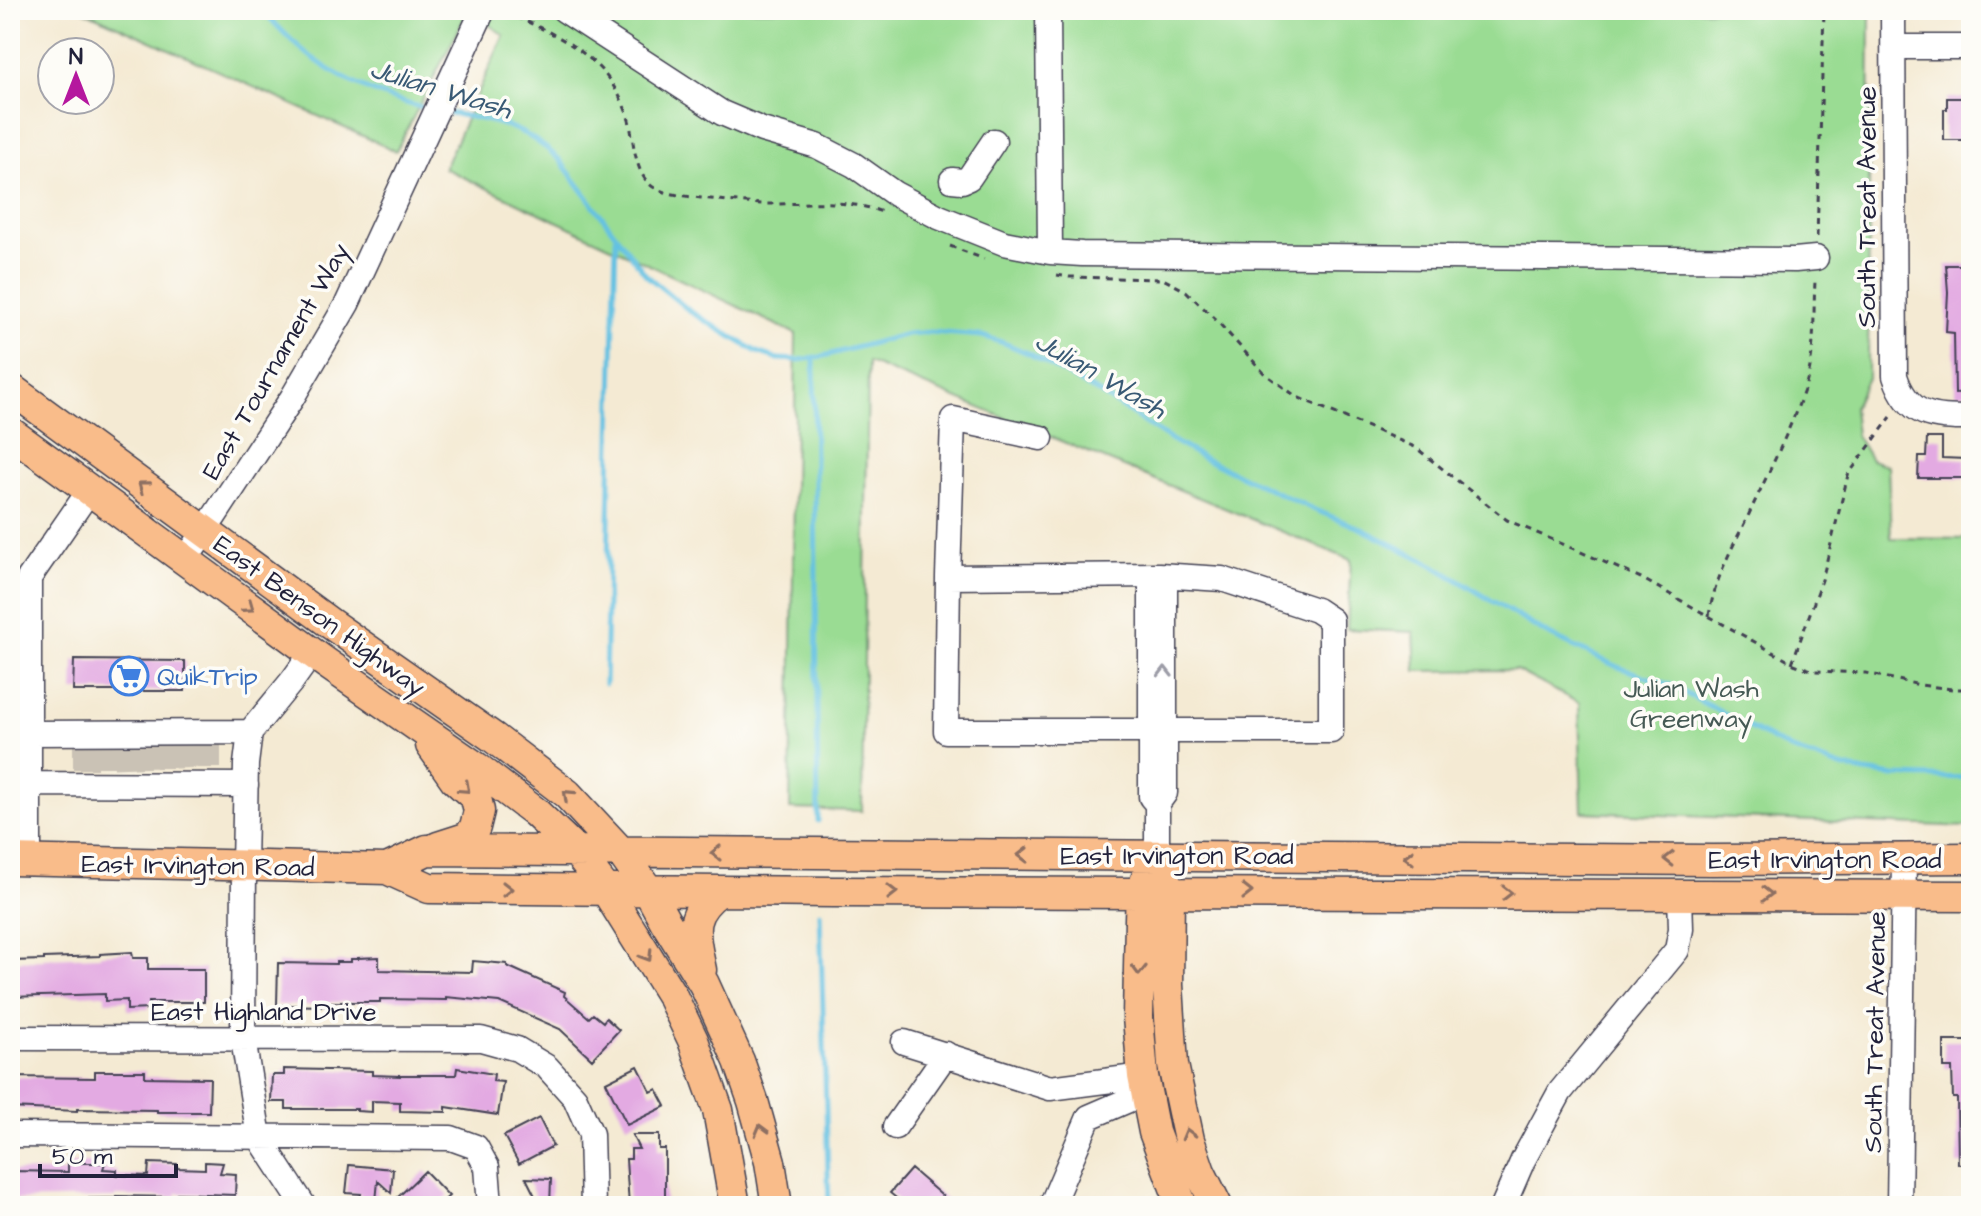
<svg xmlns="http://www.w3.org/2000/svg" width="1981" height="1216" font-family="'Architects Daughter',sans-serif">
	<style>
		.green { fill: #9adc93; stroke: #5e7f67; stroke-width: 2 }
		.lines { fill: none; stroke-linecap: round; stroke-linejoin: round }
		.stream { stroke: #64c1e2; stroke-width: 5 }
		.building { fill: #e3aae2 }
		.minor-tunnel { stroke: #cac2b5; stroke-width: 24; stroke-dasharray: 24 12; stroke-linecap: butt }
		.minor-casing { stroke: #424052; stroke-width: 27 }
		.major-casing { stroke: #424052; stroke-width: 33 }
		.path { stroke: #424052; stroke-width: 3; stroke-dasharray: 6 6; stroke-linecap: butt }
		.minor { stroke: #fff; stroke-width: 24 }
		.major { stroke: #f9bc8a; stroke-width: 30 }
		.oneway { stroke: #8e6f62 }
		.oneway2 { stroke: #9c9ca7 }
		.labels { text-anchor: middle; stroke-width: 7; stroke-linejoin: round; paint-order: stroke }
		.street-label { font-size: 26px; fill: #22223b; stroke: #fdfcf7 }
		.shop-label { font-size: 26px; fill: #366cbe; stroke: #fdfcf7; text-anchor: start }
		.park-label { font-size: 26px; fill: #465a55; stroke: #fdfcf7 }
		.water-label { font-size: 28px; font-style: italic; fill: #395a75; stroke: #fdfcf7 }
	</style>
	<rect width="100%" height="100%" fill="#fdfcf7"/>
	<filter id="ink" filterUnits="userSpaceOnUse"><feTurbulence type="fractalNoise" baseFrequency=".0125" numOctaves="2"/><feDisplacementMap in="SourceGraphic" scale="16" xChannelSelector="R" yChannelSelector="G"/><feConvolveMatrix kernelMatrix="1 2 1 2 8 2 1 2 1" color-interpolation-filters="sRGB"/></filter>
	<filter id="wash" filterUnits="userSpaceOnUse"><feTurbulence type="fractalNoise" baseFrequency=".006" numOctaves="4" result="noise"/><feDisplacementMap in="SourceGraphic" scale="32" xChannelSelector="R" yChannelSelector="G"/><feGaussianBlur stdDeviation="1.8" result="paint"/><feColorMatrix in="noise" values="0 0 0 0 0 0 0 0 0 0 0 0 0 0 0 0 0 1.4 0 .05"/><feComposite in="paint" operator="in"/></filter>
	<g filter="url(#wash)">
		<rect width="100%" height="100%" fill="#f4ead3"/>
		<!-- green -->
		<path class="green" d="M82,10H1870L1868,378L1853,408L1856,435L1871,460L1888,466L1891,538L1971,539V827L1582,812L1579,703L1516,670L1416,671L1414,632L1347,629L1351,560L868,362L862,811L790,809L796,334L444,168L504,35L468,11L396,151Z"/>
		<g class="lines">
			<!-- stream -->
			<path class="stream" d="M262,10C274,22 285,35 298,46C334,78 381,98 428,109
				M445,112C495,122 520,123 559,159L646,275L691,312L757,352L778,359L799,360L820,357L907,334L931,332L982,336L1004,343L1030,354L1104,396L1168,438L1205,459L1315,510L1360,528L1433,565L1547,634L1618,667L1668,684L1790,749L1841,767L1865,772L1895,776L1971,778
				M814,358L818,821
				M605,684L616,237
				M820,912L829,1206"/>
		</g>
		<g id="blocks">
			<!-- building -->
			<path class="building" d="M1947,98H1971V140H1944V109H1947Z
				M1946,265H1971V393L1955,394L1954,333L1946,332L1948,292Z
				M1927,438H1942V458L1966,459L1965,478H1918L1919,457H1926Z
				M74,660L185,661V691H73Z
				M132,952L133,958H148V969H204V1002H149V1009L127,1010V1000L105,1001V994L10,997V961L44,960V958L100,956V954Z
				M379,957V970L472,972L473,961L507,964V966L565,992L564,996L589,1018L593,1014L603,1022L606,1018L619,1030L592,1059L560,1029L499,1002L446,997V1000L380,999V1002H326V1006L277,1005L278,963L336,964V962H351V959H358V958Z
				M1944,1041H1971V1164H1958L1957,1098H1953L1952,1068H1944Z
				M638,1066L651,1092L657,1089L666,1106L627,1125L606,1082Z
				M457,1068L494,1074L493,1081L503,1082L498,1115L446,1107V1112L400,1111V1102L372,1101V1112L357,1111V1109H286V1102H271L272,1075H284V1069L372,1071V1075L400,1076V1075H456Z
				M95,1071H145V1077L210,1078L209,1112H157V1110L77,1109V1111L10,1108V1077L95,1078Z
				M539,1118L553,1146L519,1164L504,1136Z
				M632,1135H659V1149H665V1206H629L626,1159H631V1149H639Z
				M205,1162L223,1163L220,1173L236,1174L235,1195L177,1193L176,1197L116,1196V1198L11,1200V1171L68,1172V1163H105L103,1169L117,1170V1175L148,1176L149,1163L177,1164V1168L205,1169Z
				M349,1165L393,1169L391,1193L378,1181L376,1201L360,1199L361,1194L346,1193Z
				M911,1169L954,1206H906L890,1193Z
				M425,1171L449,1196L438,1206H403L396,1199Z
				M526,1178L551,1179L550,1206H540Z"/>
		</g>
	</g>
	<g filter="url(#ink)">
		<use href="#blocks" fill-opacity="0" stroke="#424052" stroke-width="2"/>
		<g class="lines">
			<!-- minor-tunnel -->
			<path class="minor-tunnel" d="M105,743V770
				M125,744L126,770
				M145,744L146,769
				M167,744V769
				M186,744L187,770
				M209,744V770
				M85,769V744"/>
			<!-- minor casing -->
			<g class="minor-casing">
				<path id="minor" d="M564,10L722,113L762,130L817,146L854,165L895,194L939,217L1004,243L1050,252L1082,254L1795,260L1816,258
					M1048,10L1050,252
					M1893,10L1895,376C1908,417 1933,418 1971,418
					M1894,47H1971
					M952,180L962,181L969,178L994,141
					M185,561L292,398L347,304L483,10
					M1159,575L1222,579L1316,610L1331,620V731H946L948,577Z
					M948,577L953,419L1041,438
					M29,733L250,732
					M29,784L246,785
					M1157,855V804L1151,797V588L1159,575L1165,589V793L1157,804
					M29,861V578L89,491
					M10,1038L481,1039L517,1049L547,1067L575,1098L591,1134L593,1206
					M904,1042L1050,1088L1143,1076
					M895,1127L946,1054
					M10,1135L451,1138L476,1147L487,1167L490,1206
					M304,1206L259,1137L243,1039L244,866L246,764L250,732L292,681L312,653
					M1051,1206L1089,1117L1147,1092
					M1503,1206L1523,1160L1560,1092L1677,950L1681,929L1680,894
					M1899,1206L1904,858"/>
			</g>
			<!-- major casing -->
			<g class="major-casing">
				<path id="major" d="M10,388L331,624L494,738L567,794L621,852L648,890L665,921L704,984L739,1061L753,1101L770,1162L777,1206
					M10,432L326,663L476,767L535,812L576,851L606,890L672,996L693,1040L718,1110L735,1206
					M431,745L455,779L476,798L479,811L475,827L469,837L438,847
					M10,860L387,869L429,888L834,892L1971,896
					M387,869L427,850L1713,860L1971,858
					M1163,873L1169,892L1168,985L1173,1065L1189,1140L1200,1172L1217,1206
					M1148,875L1141,892L1140,919L1138,1017L1143,1076L1154,1132L1182,1206
					M701,970C694,934 686,915 719,891"/>
			</g>
			<!-- path -->
			<path class="path" d="M505,12C548,31 592,48 617,92C622,100 626,110 629,120C634,140 634,174 653,187C667,195 686,196 701,198C721,200 741,203 762,204C803,205 843,197 882,212
				M1817,237L1824,10
				M950,246L984,259
				M1057,275L1069,277L1163,279L1186,291L1218,322L1264,373L1297,397L1415,447L1507,520L1641,578L1794,664L1814,671L1866,673L1920,685L1952,689H1971
				M1709,616C1714,580 1733,546 1749,514C1768,473 1789,433 1804,390C1816,356 1813,317 1815,281
				M1792,663L1822,580L1848,475L1891,417"/>
			<!-- minor -->
			<use href="#minor" class="minor"/>
			<!-- major -->
			<use href="#major" class="major"/>
		</g>
		<!-- one-way arrows -->
		<defs><path id="oneway-chevron" d="M-2-3.5L2.5 0L-2 3.5" fill="none" stroke-width="1.6" stroke-linecap="round" stroke-linejoin="round" transform="scale(2)"/></defs>
		<g class="oneway">
			<use href="#oneway-chevron" transform="translate(143 486) rotate(-143)"/>
			<use href="#oneway-chevron" transform="translate(249 607) rotate(36)"/>
			<use href="#oneway-chevron" transform="translate(465 788) rotate(42)"/>
			<use href="#oneway-chevron" transform="translate(568 795) rotate(-137)"/>
			<use href="#oneway-chevron" transform="translate(716 853) rotate(-180)"/>
			<use href="#oneway-chevron" transform="translate(1023 855) rotate(-180)"/>
			<use href="#oneway-chevron" transform="translate(1409 857) rotate(-180)"/>
			<use href="#oneway-chevron" transform="translate(1669 859) rotate(-179)"/>
			<use href="#oneway-chevron" transform="translate(507 889)"/>
			<use href="#oneway-chevron" transform="translate(892 892)"/>
			<use href="#oneway-chevron" transform="translate(1247 892)"/>
			<use href="#oneway-chevron" transform="translate(1507 893)"/>
			<use href="#oneway-chevron" transform="translate(1767 894)"/>
			<use href="#oneway-chevron" transform="translate(647 956) rotate(58)"/>
			<use href="#oneway-chevron" transform="translate(1139 970) rotate(91)"/>
			<use href="#oneway-chevron" transform="translate(761 1130) rotate(-105)"/>
			<use href="#oneway-chevron" transform="translate(1188 1134) rotate(-105)"/>
		</g>
		<use class="oneway2" href="#oneway-chevron" transform="translate(1165 672) rotate(-90)"/>
	</g>
	<!-- icons -->
	<defs>
		<g id="supermarket-ring" transform="scale(2)"><circle r="9.5" fill="#fdfcf7" stroke="#3f7fe0" stroke-width="1.5"/><path d="M-6-5.5h2.5l.6 2H6L4.5 2H-2.5L-4.4-4H-6ZM-1.5 3.2a1.3 1.3 0 1 0 .1 0ZM3 3.2a1.3 1.3 0 1 0 .1 0Z" fill="#3f7fe0"/></g>
	</defs>
	<g fill-rule="evenodd">
		<use href="#supermarket-ring" x="129" y="676"/>
	</g>
	<g class="labels">
		<!-- street labels -->
		<g class="street-label">
			<text transform="translate(1866 207) rotate(-90)" y="9">South Treat Avenue</text>
			<text transform="translate(275 361) rotate(-60)" y="9">East Tournament Way</text>
			<text transform="translate(320 615) rotate(36)" y="9">East Benson Highway</text>
			<text x="1177" y="864">East Irvington Road</text>
			<text x="1825" y="868">East Irvington Road</text>
			<text transform="translate(198 865) rotate(1)" y="9">East Irvington Road</text>
			<text x="264" y="1020">East Highland Drive</text>
			<text transform="translate(1874 1032) rotate(-89)" y="9">South Treat Avenue</text>
		</g>
		<!-- shop labels -->
		<g class="shop-label">
			<text x="157" y="685">QuikTrip</text>
		</g>
		<!-- park labels -->
		<g class="park-label">
			<text x="1691" y="697">Julian Wash<tspan x="1691" dy="30">Greenway</tspan></text>
		</g>
		<!-- water labels -->
		<g class="water-label">
			<text transform="translate(441 88) rotate(17)" y="10">Julian Wash</text>
			<text transform="translate(1101 374) rotate(30)" y="10">Julian Wash</text>
		</g>
	</g>
	<!-- margin -->
	<rect width="1981" height="1216" fill="none" stroke="#fdfcf7" stroke-width="40"/>
	<!-- north arrow -->
	<g transform="translate(76 76)"><circle r="38" fill="#fdfcf7" stroke="#a5a5ac" stroke-width="2"/>
	<path d="M0-6L14 30L0 20L-14 30Z" fill="#b5179e"/>
	<text y="-12" font-size="22" font-weight="bold" text-anchor="middle" fill="#22223b">N</text>
	</g>
	<!-- scale -->
	<path d="M40 1164v12h136v-12" fill="none" stroke="#22223b" stroke-width="4"/>
	<text x="52" y="1164" font-size="24" fill="#22223b" stroke="#fdfcf7" stroke-width="6" paint-order="stroke">50 m</text>
</svg>
